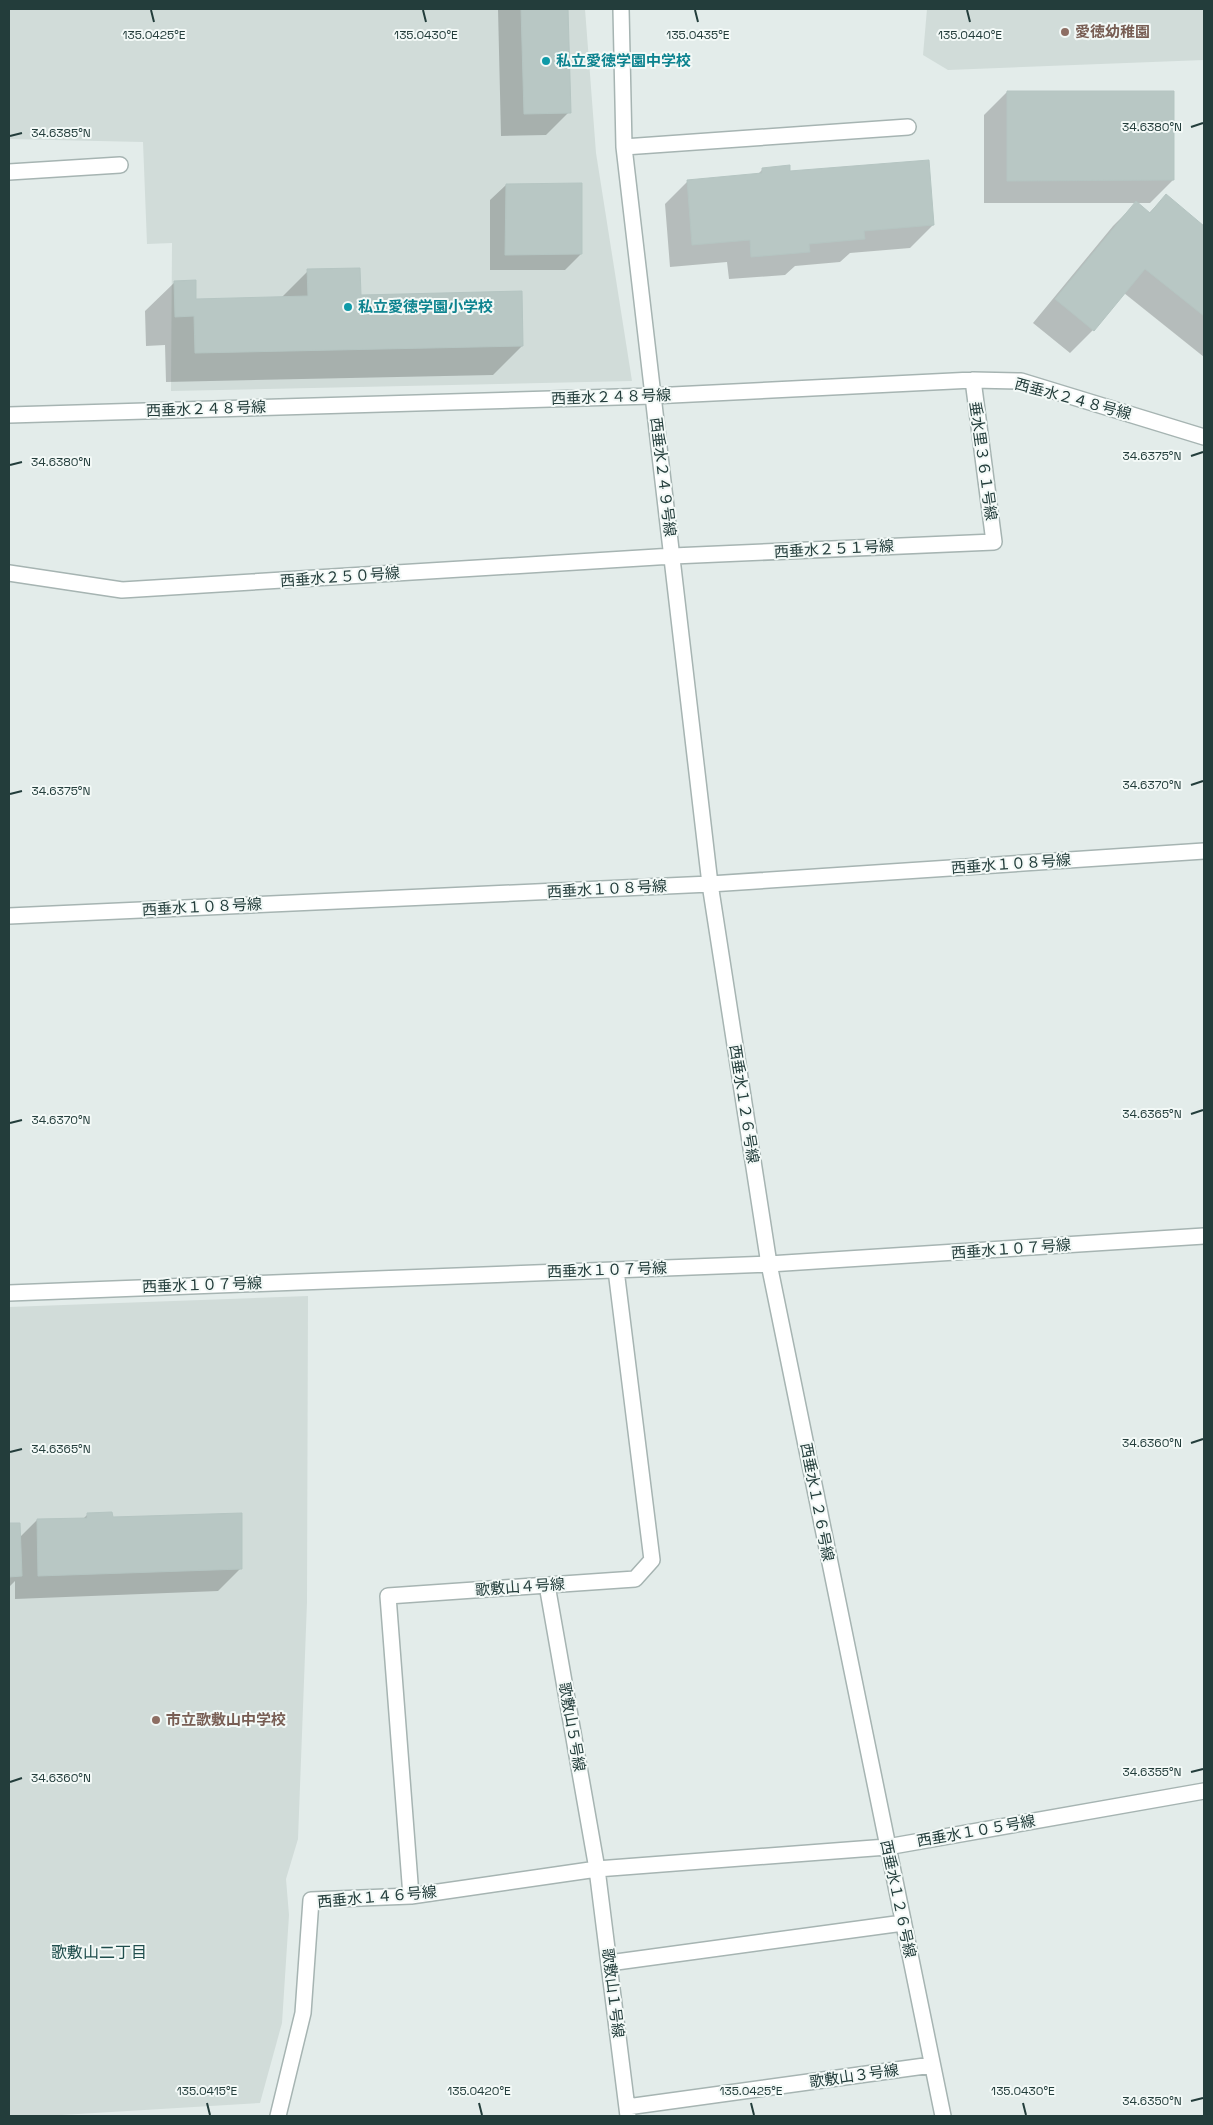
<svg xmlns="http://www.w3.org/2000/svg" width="1213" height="2125" font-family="'Space Grotesk','Noto Sans JP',sans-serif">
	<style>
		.built { fill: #d1dcd9 }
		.shadow { fill: #0003 }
		.building { fill: #b8c7c4; stroke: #b5c5c2 }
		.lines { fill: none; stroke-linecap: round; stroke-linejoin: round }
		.minor-casing { stroke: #a6b4b2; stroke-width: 18 }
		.minor { stroke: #fff; stroke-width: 15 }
		.ticks { fill: none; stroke: #233d3b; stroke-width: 2 }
		.education-dot { fill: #8d6e63; stroke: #f3f9f7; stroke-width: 2 }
		.culture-dot { fill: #0f9aa8; stroke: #f3f9f7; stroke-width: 2 }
		.labels { text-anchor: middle; stroke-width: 4; stroke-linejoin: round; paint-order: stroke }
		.education-label { font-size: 15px; font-weight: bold; fill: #785e54; stroke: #f3f9f7; text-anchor: start }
		.culture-label { font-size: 15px; font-weight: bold; fill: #0d838f; stroke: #f3f9f7; text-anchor: start }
		.street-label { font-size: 15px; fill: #233d3b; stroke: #f3f9f7 }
		.neighbourhood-label { font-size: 16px; fill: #204e4d; stroke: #f3f9f7 }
		.ticks-label { font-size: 12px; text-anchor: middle; fill: #233d3b; stroke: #f3f9f7; stroke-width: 4; stroke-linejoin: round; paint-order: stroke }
	</style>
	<rect width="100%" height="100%" fill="#e3ecea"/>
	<!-- built -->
	<path class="built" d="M9,9H585L596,153L632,381L171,391L172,243L147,244L143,142L9,139Z
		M927,9H1204V60L948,70L923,55Z
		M308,1296L307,1602L298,1839L286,1879L289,1915L282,2023L260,2103L45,2116H9V1307Z"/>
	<!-- shadow -->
	<path class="shadow" d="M498,9H567L569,112L546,135L501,136Z
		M1007,92L1173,180L1150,203H984V115Z
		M763,169L789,172L933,225L910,248L850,253L840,262L795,266L785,275L729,279L727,262L670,267L665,204L688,181L757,175Z
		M506,185L581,254L565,270H490V200Z
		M1166,196L1204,227V357L1124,293L1093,330L1070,353L1033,323L1113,226L1136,203L1148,214Z
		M308,271L359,296L522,346L493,375L166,382L165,345L146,346L145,311L175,282L195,300L281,298Z
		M88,1514L112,1518L241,1568L218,1591L15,1599V1581L9,1587V1524H19V1538L37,1520L83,1519Z"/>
	<!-- building -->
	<path class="building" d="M521,9H568L571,113L524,114Z
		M1007,91H1174V180L1007,181Z
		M929,160L934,225L864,231L865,239L809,244L810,252L751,257L750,240L692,245L687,180L762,173V168L790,165V171Z
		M582,183V254L505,255L506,184Z
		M1166,194L1204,226V316L1145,269L1094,331L1055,299L1136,201L1150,213Z
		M360,268L361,295L522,291L523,346L195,353L194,316L175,317L174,281L196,280V299L308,296L307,269Z
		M112,1512L113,1517L242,1513V1569L38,1576L37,1519L87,1518V1513Z
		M9,1523H20L22,1576L9,1577Z"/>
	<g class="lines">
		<!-- minor casing -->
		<g class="minor-casing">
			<path id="minor" d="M621,9L624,147L710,884L769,1264L943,2116
				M624,147L908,127
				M9,172L120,165
				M9,415L652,396L973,380L1021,381L1204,437
				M9,573L122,590L673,556L994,542L973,380
				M9,916L710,884L1204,851
				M9,1293L769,1264L1204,1236
				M547,1585L597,1869L628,2116
				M411,1896L388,1596L635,1579L652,1560L616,1270
				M609,1963L903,1923
				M627,2107L932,2065
				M278,2116L303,2013L311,1900L411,1896L597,1869L887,1847L1204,1791"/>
		</g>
		<!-- minor -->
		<use href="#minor" class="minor"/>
	</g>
	<!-- ticks -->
	<path class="ticks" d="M151,10L154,22M423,10L426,22M695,10L698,22M967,10L970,22M1191,127L1203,123M10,136L22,133M1191,456L1203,452M10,465L22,462M1191,785L1203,781M10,794L22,791M1191,1114L1203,1110M10,1123L22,1120M1191,1443L1203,1439M10,1452L22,1449M1191,1772L1203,1769M10,1782L22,1778M1191,2101L1203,2098M207,2103L210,2115M479,2103L482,2115M751,2103L754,2115M1023,2103L1026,2115"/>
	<!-- markers -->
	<g class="education-dot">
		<circle cx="1065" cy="32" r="5"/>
		<circle cx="156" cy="1720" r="5"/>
	</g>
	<g class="culture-dot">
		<circle cx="546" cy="61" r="5"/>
		<circle cx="348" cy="307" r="5"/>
	</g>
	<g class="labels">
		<!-- education labels -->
		<g class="education-label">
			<text x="1075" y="37">愛徳幼稚園</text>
			<text x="166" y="1725">市立歌敷山中学校</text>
		</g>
		<!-- culture labels -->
		<g class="culture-label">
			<text x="556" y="66">私立愛徳学園中学校</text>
			<text x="358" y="312">私立愛徳学園小学校</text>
		</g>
		<!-- street labels -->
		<g class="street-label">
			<text transform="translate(611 397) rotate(-2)" y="5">西垂水２４８号線</text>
			<text transform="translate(1073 399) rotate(15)" y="5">西垂水２４８号線</text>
			<text transform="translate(206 409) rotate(-2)" y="5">西垂水２４８号線</text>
			<text transform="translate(983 461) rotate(82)" y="5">垂水里３６１号線</text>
			<text transform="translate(663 477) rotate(83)" y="5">西垂水２４９号線</text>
			<text transform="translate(834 549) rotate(-3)" y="5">西垂水２５１号線</text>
			<text transform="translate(340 577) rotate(-4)" y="5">西垂水２５０号線</text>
			<text transform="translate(1011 864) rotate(-4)" y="5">西垂水１０８号線</text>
			<text transform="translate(607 889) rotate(-3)" y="5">西垂水１０８号線</text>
			<text transform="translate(202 907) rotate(-3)" y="5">西垂水１０８号線</text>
			<text transform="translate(744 1104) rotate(81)" y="5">西垂水１２６号線</text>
			<text transform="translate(1011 1249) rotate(-4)" y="5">西垂水１０７号線</text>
			<text transform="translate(607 1270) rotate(-2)" y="5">西垂水１０７号線</text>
			<text transform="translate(202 1285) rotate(-2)" y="5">西垂水１０７号線</text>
			<text transform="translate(817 1502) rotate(79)" y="5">西垂水１２６号線</text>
			<text transform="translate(520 1587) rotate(-4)" y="5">歌敷山４号線</text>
			<text transform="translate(572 1727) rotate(80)" y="5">歌敷山５号線</text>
			<text transform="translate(976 1831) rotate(-10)" y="5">西垂水１０５号線</text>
			<text transform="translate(377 1897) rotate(-5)" y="5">西垂水１４６号線</text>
			<text transform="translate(898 1899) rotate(78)" y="5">西垂水１２６号線</text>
			<text transform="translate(613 1993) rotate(83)" y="5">歌敷山１号線</text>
			<text transform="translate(854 2076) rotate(-8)" y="5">歌敷山３号線</text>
		</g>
		<!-- neighbourhood labels -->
		<g class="neighbourhood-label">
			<text x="99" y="1958">歌敷山二丁目</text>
		</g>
	</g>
	<g class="ticks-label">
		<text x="154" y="39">135.0425°E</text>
		<text x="426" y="39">135.0430°E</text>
		<text x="698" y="39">135.0435°E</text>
		<text x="970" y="39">135.0440°E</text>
		<text x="1152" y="131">34.6380°N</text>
		<text x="61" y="137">34.6385°N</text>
		<text x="1152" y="460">34.6375°N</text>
		<text x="61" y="466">34.6380°N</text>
		<text x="1152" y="789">34.6370°N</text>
		<text x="61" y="795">34.6375°N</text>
		<text x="1152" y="1118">34.6365°N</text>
		<text x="61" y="1124">34.6370°N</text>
		<text x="1152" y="1447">34.6360°N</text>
		<text x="61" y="1453">34.6365°N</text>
		<text x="1152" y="1776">34.6355°N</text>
		<text x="61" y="1782">34.6360°N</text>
		<text x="207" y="2095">135.0415°E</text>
		<text x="479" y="2095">135.0420°E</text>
		<text x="751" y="2095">135.0425°E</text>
		<text x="1023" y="2095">135.0430°E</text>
		<text x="1152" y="2105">34.6350°N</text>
	</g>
	<!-- border -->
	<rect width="1213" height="2125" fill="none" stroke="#233d3b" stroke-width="20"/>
</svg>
